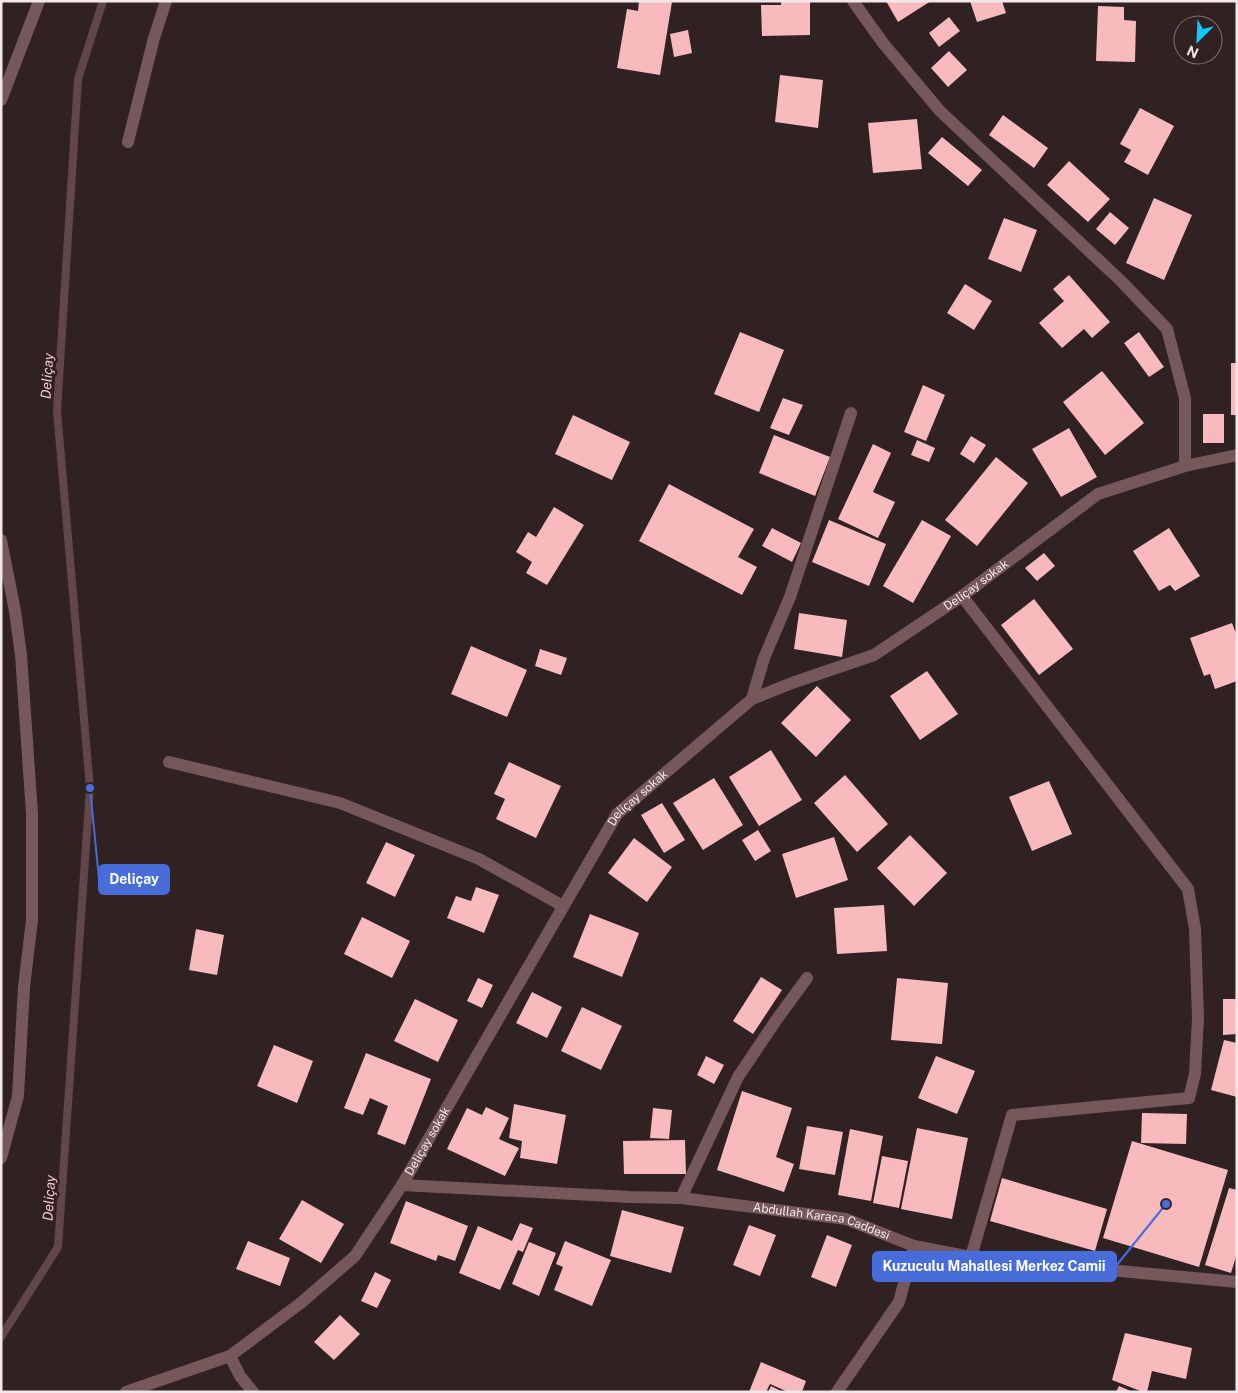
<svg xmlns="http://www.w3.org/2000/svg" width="1238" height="1393" font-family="'Public Sans',sans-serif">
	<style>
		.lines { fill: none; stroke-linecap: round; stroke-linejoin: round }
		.stream { stroke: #634649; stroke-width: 8 }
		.building { fill: #f9babe }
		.minor { stroke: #77585a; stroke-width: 12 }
		.labels { text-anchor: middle; stroke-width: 5; stroke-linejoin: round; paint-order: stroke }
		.street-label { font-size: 12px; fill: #f3e8e9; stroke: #302122 }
		.water-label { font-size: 14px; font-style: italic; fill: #f5cacd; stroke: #302122 }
		.leader { fill: none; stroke: #486ddb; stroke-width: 2 }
		.callout-dot { fill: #486ddb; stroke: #302122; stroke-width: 2 }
		.callout { fill: #486ddb; stroke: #486ddb; stroke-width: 2 }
		.callout-label { font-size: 14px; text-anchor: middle; font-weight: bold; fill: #fff }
	</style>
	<rect width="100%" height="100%" fill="#302122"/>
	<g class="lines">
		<!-- stream -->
		<path class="stream" d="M1,1337L58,1247L90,788L57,411L78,79L103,1"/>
	</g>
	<!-- building -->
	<path class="building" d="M639,1L672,2L660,75L617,68L627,9L638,11Z
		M781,1H810V35L762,36L761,5H781Z
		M886,1H931L898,22Z
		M970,1H1002L1006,13L977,22Z
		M1098,6L1124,7V20L1136,21L1135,62L1096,61Z
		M949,17L960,31L939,47L929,33Z
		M688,30L692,53L674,57L670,34Z
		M949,51L967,70L948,87L931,68Z
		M780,75L823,80L818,128L775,122Z
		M1140,108L1174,126L1148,175L1124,162L1131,150L1120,144Z
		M1003,115L1048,148L1034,168L989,135Z
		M917,119L922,169L873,173L868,123Z
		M942,137L982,170L968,186L928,153Z
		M1069,161L1110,199L1088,222L1047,185Z
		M1154,198L1192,215L1164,280L1126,263Z
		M1110,212L1129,228L1115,245L1096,229Z
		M1004,218L1037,230L1021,272L988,259Z
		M1069,275L1110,322L1092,338L1084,329L1062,348L1039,323L1064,301L1053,289Z
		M965,284L992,301L974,330L947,313Z
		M740,332L784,350L759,412L714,394Z
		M1139,332L1164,367L1149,377L1124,343Z
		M1231,363H1237V415H1231Z
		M1102,371L1144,423L1105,455L1063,402Z
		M923,385L945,395L926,441L904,432Z
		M783,398L803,405L789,435L770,428Z
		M1203,414H1224V443H1203Z
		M573,415L630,442L612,480L555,454Z
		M1069,428L1097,477L1061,497L1032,449Z
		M774,435L830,457L815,496L759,473Z
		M971,436L986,445L974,463L960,454Z
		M917,440L935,448L929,462L911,455Z
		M873,444L891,453L873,492L895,502L878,538L838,519Z
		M996,457L1028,483L977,546L945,520Z
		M669,484L754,529L738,557L757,567L742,595L639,541Z
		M554,507L584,525L547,585L526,573L532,562L516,552L528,532L536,537Z
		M829,520L886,544L869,586L812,562Z
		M922,520L951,536L913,603L883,586Z
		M772,528L801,543L792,562L762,546Z
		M1169,528L1200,576L1175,591L1170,585L1159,591L1133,551Z
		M1044,553L1055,566L1037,581L1025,568Z
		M1034,599L1073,649L1039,675L1001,625Z
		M799,613L847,620L842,657L794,649Z
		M1232,623L1237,636V681L1215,689L1210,674L1204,676L1190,638Z
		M471,646L527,670L507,717L451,694Z
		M540,649L567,658L561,675L535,666Z
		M927,671L958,714L920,740L890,696Z
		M817,686L851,720L816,757L781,723Z
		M771,750L802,800L759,826L729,777Z
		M509,762L561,786L536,838L496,819L505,799L494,794Z
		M845,775L888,824L857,852L814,803Z
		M714,778L743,825L703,850L673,803Z
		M1049,781L1072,834L1032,851L1009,797Z
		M662,803L685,840L664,853L641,815Z
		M758,830L771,851L755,861L742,840Z
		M910,835L947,873L914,906L877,868Z
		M834,837L848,880L796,898L782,854Z
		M634,838L672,867L647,902L608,873Z
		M386,842L415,855L395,897L366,883Z
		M476,887L499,895L484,933L447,918L456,896L471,901Z
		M884,905L887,951L837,954L834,908Z
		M590,914L639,933L622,977L573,957Z
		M362,917L410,941L392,978L344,954Z
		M196,929L224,935L217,975L189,970Z
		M761,977L782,990L753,1034L733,1021Z
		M478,978L493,985L482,1008L467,1001Z
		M897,978L948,983L942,1044L891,1040Z
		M532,992L562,1007L547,1038L516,1023Z
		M415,999L458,1020L438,1062L394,1041Z
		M1223,999H1237V1034L1223,1035Z
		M582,1007L622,1026L601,1070L561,1051Z
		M1224,1040L1237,1043V1097L1211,1090Z
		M274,1045L313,1061L297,1103L257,1086Z
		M366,1053L431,1079L405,1145L377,1134L388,1106L370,1098L363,1115L344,1108Z
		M706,1056L724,1065L714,1084L697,1075Z
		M936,1056L975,1071L957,1114L918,1098Z
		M742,1091L792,1108L776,1157L794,1164L784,1192L717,1170Z
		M514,1104L566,1115L557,1164L520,1158L522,1141L509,1138Z
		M486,1107L509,1118L499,1139L519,1148L505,1176L447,1149L467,1108L482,1115Z
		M653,1108L672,1110L669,1139L650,1138Z
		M1142,1113L1187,1114L1186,1144L1141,1143Z
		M807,1126L843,1132L835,1175L799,1169Z
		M917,1128L968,1138L952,1219L901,1209Z
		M850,1129L883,1136L871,1201L838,1195Z
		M685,1140L686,1174H624L623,1141Z
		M1132,1141L1228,1170L1199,1267L1103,1238Z
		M882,1156L908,1161L899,1208L873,1203Z
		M1002,1178L1107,1209L1095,1251L990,1221Z
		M1229,1188L1237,1190V1253L1231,1273L1205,1265Z
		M302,1200L344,1224L321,1263L279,1239Z
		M406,1201L468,1226L455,1261L438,1255L436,1261L390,1243Z
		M622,1210L684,1227L671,1273L610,1256Z
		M520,1223L533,1228L523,1252L518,1250L500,1290L459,1273L478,1226L512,1241Z
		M749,1225L776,1235L760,1276L733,1265Z
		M827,1235L852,1245L836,1287L811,1277Z
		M248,1241L290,1258L280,1286L236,1269Z
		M565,1241L611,1260L592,1306L554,1290L563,1267L556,1264Z
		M529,1242L556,1253L539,1296L512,1284Z
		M375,1272L391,1280L377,1308L361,1301Z
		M340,1315L360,1334L334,1360L314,1342Z
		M1125,1333L1192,1348L1186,1379L1152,1371L1147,1392H1143L1112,1380Z
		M761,1362L806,1381L802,1392H788L770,1384L766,1392H749Z
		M771,1386L783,1392H768Z
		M1119,1386L1133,1392H1116Z"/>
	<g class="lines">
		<!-- minor -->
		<g class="minor">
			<path d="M853,1L883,43L940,111L1121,281L1167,329L1185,398V466"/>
			<path d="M1,100L39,1"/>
			<path d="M128,142L154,38L166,1"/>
			<path d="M1,540L15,611L21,655L32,814V920L24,987L18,1096L1,1158"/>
			<path d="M962,596L1188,889L1195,929L1198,1018L1195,1074L1189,1098L1012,1115L971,1257"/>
			<path d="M752,699L764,658L790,597L851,413"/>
			<path d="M169,762L340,803L479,859L563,906"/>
			<path id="s1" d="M402,1185L630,1197L681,1198L846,1219L914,1246L971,1257L1237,1282"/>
			<path d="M681,1198L738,1077L777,1019L807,978"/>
			<path d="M230,1356L240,1376L253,1392"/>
			<path id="s2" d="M126,1392L230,1356L302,1302L355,1256L402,1185L617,814L752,699L792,683L874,655L962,596L1098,494L1185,466L1237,455"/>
			<path d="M837,1392L899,1302L914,1246"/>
		</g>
	</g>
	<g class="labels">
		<!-- street labels -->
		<g class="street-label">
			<text dy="4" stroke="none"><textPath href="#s2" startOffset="1215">Deliçay sokak</textPath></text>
			<text dy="4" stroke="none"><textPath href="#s2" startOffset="810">Deliçay sokak</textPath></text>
			<text dy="4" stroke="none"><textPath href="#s2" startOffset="406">Deliçay sokak</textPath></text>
			<text dy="4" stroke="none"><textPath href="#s1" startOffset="422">Abdullah Karaca Caddesi</textPath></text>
		</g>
		<!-- water labels -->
		<g class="water-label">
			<text transform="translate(47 376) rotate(-86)" y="5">Deliçay</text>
			<text transform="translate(49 1198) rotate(-86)" y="5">Deliçay</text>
		</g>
	</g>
	<!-- callouts -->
	<path class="leader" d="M90 788L99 879M1166 1204L1116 1266"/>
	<g class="callout-dot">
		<circle cx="90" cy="788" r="5"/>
		<circle cx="1166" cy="1204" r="5"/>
	</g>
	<g class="callout">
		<rect x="99" y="865" width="70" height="29" rx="5"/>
		<rect x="873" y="1252" width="243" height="29" rx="5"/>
	</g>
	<g class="callout-label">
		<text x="134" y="884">Deliçay</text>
		<text x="994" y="1271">Kuzuculu Mahallesi Merkez Camii</text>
	</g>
	<!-- border -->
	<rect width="1238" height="1393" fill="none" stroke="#f3e8e9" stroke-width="5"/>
	<!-- north arrow -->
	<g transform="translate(1198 40) rotate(204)"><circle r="24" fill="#302122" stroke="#7e7172"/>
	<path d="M0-4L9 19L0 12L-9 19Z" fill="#11cafb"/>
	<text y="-8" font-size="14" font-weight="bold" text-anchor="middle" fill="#f3e8e9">N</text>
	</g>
</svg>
